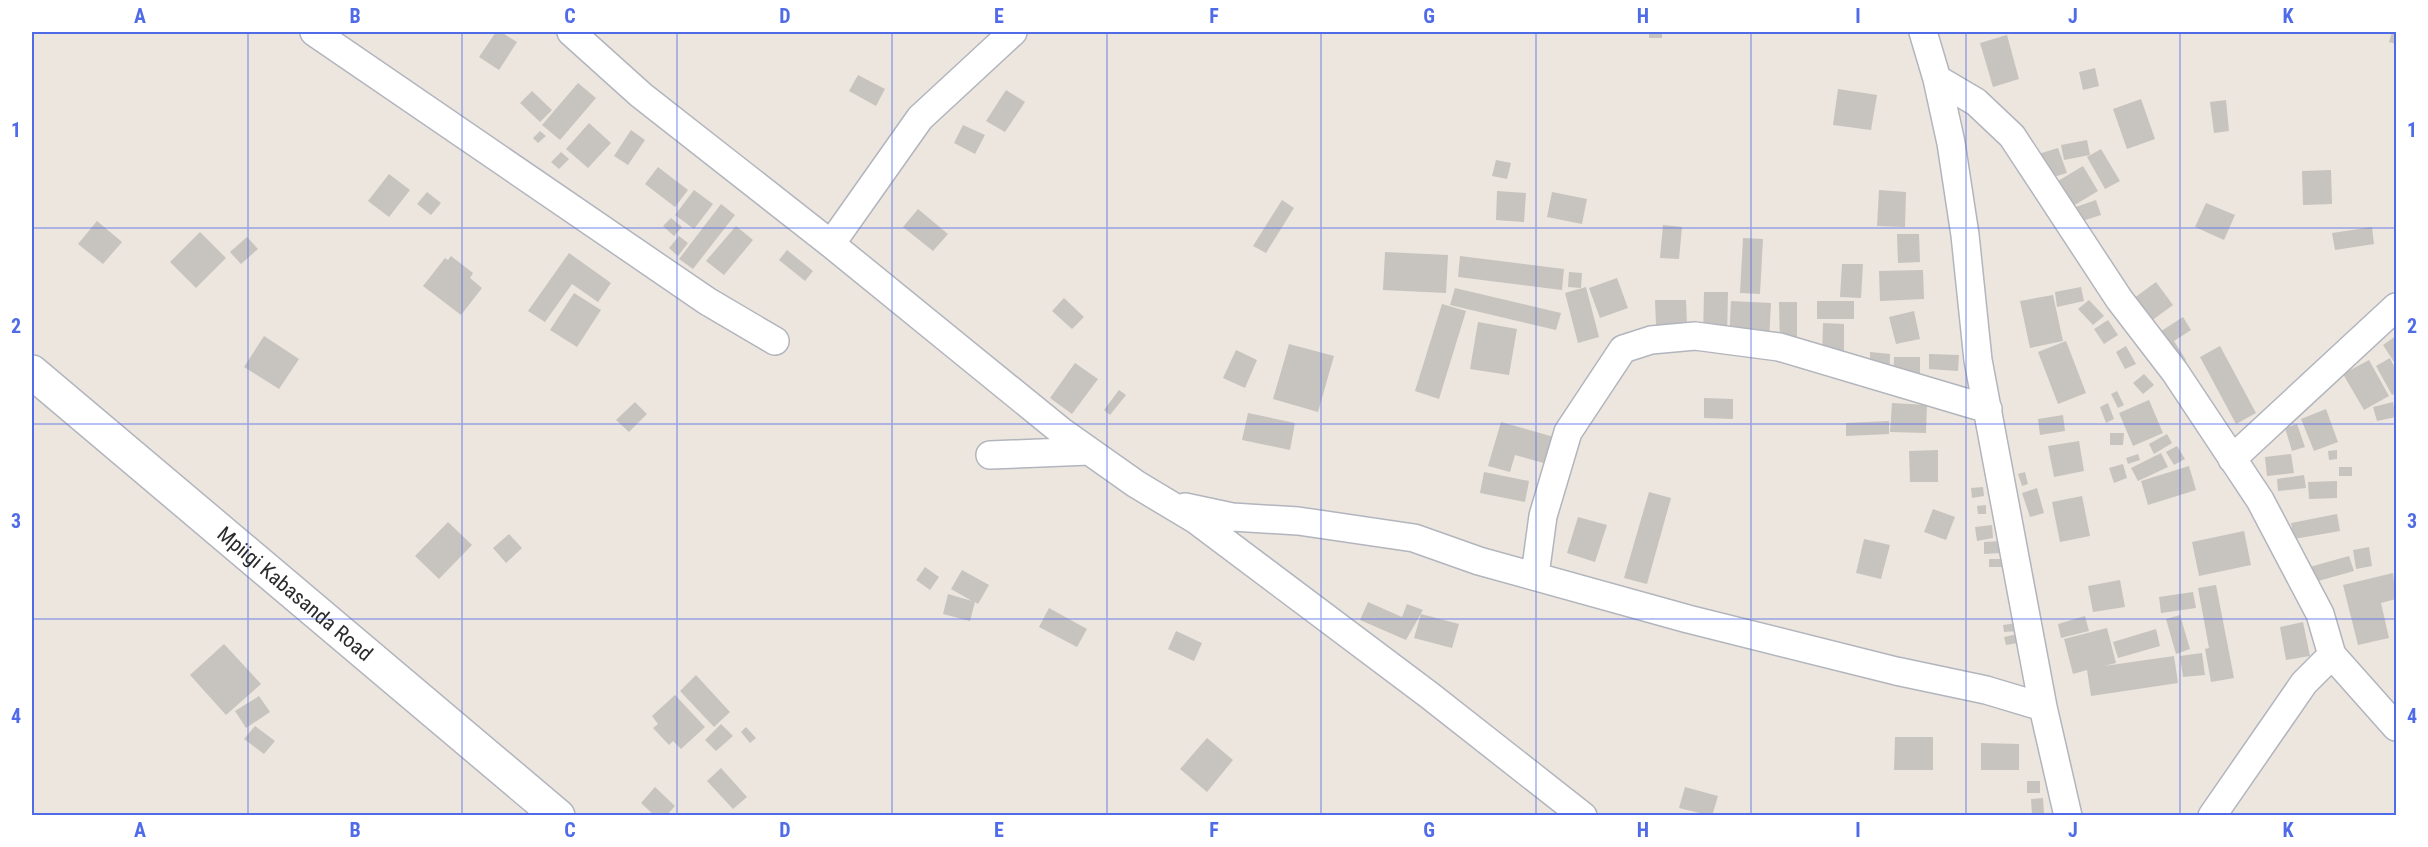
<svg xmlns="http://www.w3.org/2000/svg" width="2428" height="847" font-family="'Roboto Condensed',sans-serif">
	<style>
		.building { fill: #c7c3be }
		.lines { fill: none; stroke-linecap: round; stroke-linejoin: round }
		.street-casing { stroke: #b2b5bd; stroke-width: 30 }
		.secondary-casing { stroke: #b2b5bd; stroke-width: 36 }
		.street { stroke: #fff; stroke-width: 27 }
		.secondary { stroke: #fff; stroke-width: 33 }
		.grid { fill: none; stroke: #506be8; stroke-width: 1.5; stroke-opacity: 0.55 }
		.labels { text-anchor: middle; stroke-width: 5; stroke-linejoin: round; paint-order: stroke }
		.street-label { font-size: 21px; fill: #2b2b2b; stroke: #fff }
		.neatline { fill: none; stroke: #506be8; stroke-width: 2 }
		.grid-label { font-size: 20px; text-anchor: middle; font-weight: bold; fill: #506be8 }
	</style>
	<rect width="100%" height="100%" fill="#ece6df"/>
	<!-- building -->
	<path class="building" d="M496,32H501L517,42L499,70L479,57Z
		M1649,32H1662V38H1649Z
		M2392,32H2396V44L2389,42Z
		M2007,35L2019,79L1993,87L1980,43Z
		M2095,68L2099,86L2083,90L2079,72Z
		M858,75L885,89L876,106L849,91Z
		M578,83L596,98L560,140L542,125Z
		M1838,89L1877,95L1871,130L1833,125Z
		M1006,90L1025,102L1005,132L986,121Z
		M532,91L552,110L540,122L520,103Z
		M2141,99L2155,139L2127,149L2113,109Z
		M2226,100L2229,131L2214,133L2210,102Z
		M589,123L611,143L588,168L566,149Z
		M963,125L985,135L975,154L954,143Z
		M631,130L645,140L628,165L614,156Z
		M540,131L546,136L538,143L533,138Z
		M2087,140L2090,155L2064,160L2061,145Z
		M2058,148L2067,173L2037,182L2029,157Z
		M2101,149L2120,181L2105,189L2087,157Z
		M561,152L569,159L559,169L551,162Z
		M1496,160L1511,163L1507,179L1492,176Z
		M2083,166L2098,191L2068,209L2053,184Z
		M658,167L688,190L675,207L645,184Z
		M2331,170L2332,204L2303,205L2302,171Z
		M389,174L410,190L389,217L368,201Z
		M694,190L713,204L694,229L675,215Z
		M1879,190L1906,192L1905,227L1877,226Z
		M1497,191L1526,193L1524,222L1496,220Z
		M427,192L441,203L431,215L417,204Z
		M1552,192L1587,199L1582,224L1547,217Z
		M1282,200L1294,208L1266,253L1253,246Z
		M2096,200L2101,215L2076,223L2070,209Z
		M2206,203L2235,215L2224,240L2195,227Z
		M721,204L735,215L693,269L679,259Z
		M918,209L948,234L933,251L903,227Z
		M671,218L682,227L674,236L663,226Z
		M97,221L122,242L103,264L78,244Z
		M1663,225L1682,227L1679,259L1660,258Z
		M736,226L753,240L724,275L706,261Z
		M2372,227L2374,244L2335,250L2332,233Z
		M200,232L226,258L196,288L170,262Z
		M1897,234H1919L1920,262L1898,263Z
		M679,236L688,243L678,256L669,248Z
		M247,237L258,249L241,264L230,252Z
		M1743,238L1763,239L1760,294L1740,293Z
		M787,250L813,271L805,281L779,260Z
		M1385,252L1448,255L1446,293L1383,290Z
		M569,253L611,283L598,302L572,284L545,322L528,311Z
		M451,256L473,273L470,278L482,288L461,315L423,286L445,258L448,260Z
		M1460,256L1564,269L1562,290L1458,277Z
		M1842,264H1863L1861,298L1840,297Z
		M1923,270L1924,299L1880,301L1879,271Z
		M1569,272L1582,273L1581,288L1568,287Z
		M1617,278L1628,308L1600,318L1589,288Z
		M2156,282L2173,305L2143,327L2126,304Z
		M1586,287L1599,337L1578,343L1565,293Z
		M2081,287L2084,301L2057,307L2055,292Z
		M1455,288L1561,313L1556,330L1450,305Z
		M1704,292H1728L1727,339L1703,338Z
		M574,293L601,310L577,347L550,330Z
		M2053,295L2063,341L2030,348L2020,301Z
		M1064,298L1084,317L1072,329L1052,311Z
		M1655,300H1686L1687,325H1656Z
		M2089,300L2104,316L2093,325L2078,309Z
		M1731,301L1771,303L1769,341L1729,340Z
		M1817,301H1854V319H1817Z
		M1779,302H1797V346L1780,347Z
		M1442,304L1466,311L1439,399L1415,391Z
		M1914,311L1920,339L1896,344L1889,317Z
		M2183,317L2191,330L2174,341L2186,360L2172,369L2152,337Z
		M2108,320L2118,335L2104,344L2094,329Z
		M1478,322L1517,329L1509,375L1470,369Z
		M1823,323L1844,324V360H1822Z
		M264,336L299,359L279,389L244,367Z
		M2396,336V365L2383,345Z
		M2066,341L2086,393L2058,404L2038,352Z
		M1289,344L1334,356L1318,412L1273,399Z
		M2126,346L2136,364L2125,369L2116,352Z
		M2220,346L2256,413L2236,424L2200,357Z
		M1236,350L1257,360L1245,388L1223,378Z
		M1870,352L1890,354L1889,386L1851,384L1852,366L1870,367Z
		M1929,354L1959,355L1958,371L1929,369Z
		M1894,357H1920V390L1893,389Z
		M2390,358L2396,370V393L2392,395L2376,366Z
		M2369,360L2389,396L2364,410L2343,374Z
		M1075,363L1098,379L1072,414L1050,398Z
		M2144,374L2154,385L2143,394L2133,383Z
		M1119,390L1126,395L1110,415L1104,410Z
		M2117,391L2124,405L2118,408L2111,394Z
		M1704,398L1733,399V419L1704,418Z
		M2149,400L2163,433L2133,446L2119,413Z
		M635,402L647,414L629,432L616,420Z
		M2393,402L2396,417L2377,421L2373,407Z
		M1892,403L1927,405L1926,433L1890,432Z
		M2108,403L2114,419L2106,423L2100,407Z
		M2326,409L2338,442L2314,451L2301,419Z
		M1248,413L1295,423L1290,450L1242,440Z
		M2063,415L2065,431L2040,435L2038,419Z
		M1889,421V434L1846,436V423Z
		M1501,422L1554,437L1547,464L1515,455L1510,472L1488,466Z
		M2297,424L2305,447L2292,451L2285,428Z
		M2110,433H2124L2123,445H2110Z
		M2167,434L2172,443L2154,454L2149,444Z
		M2079,441L2084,471L2054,477L2048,446Z
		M2177,446L2185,459L2174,465L2166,452Z
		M1938,450V482H1910L1909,451Z
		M2337,450V459L2329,460L2328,451Z
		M2161,453L2168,467L2138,481L2131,468Z
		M2138,454L2140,460L2128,464L2126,458Z
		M2291,454L2294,473L2267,476L2265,457Z
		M2123,464L2127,478L2114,483L2109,468Z
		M2189,466L2196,490L2148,505L2141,481Z
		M2339,467H2352V476H2339Z
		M1484,472L1529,481L1525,502L1480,493Z
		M2025,472L2028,484L2022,486L2018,474Z
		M2304,475L2306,488L2278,491L2277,479Z
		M2337,481V498L2309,499L2308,482Z
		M1983,487L1984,496L1972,498L1971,488Z
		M2037,488L2044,513L2030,517L2022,493Z
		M1649,492L1671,498L1647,584L1624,578Z
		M2082,496L2090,536L2060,542L2052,502Z
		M1986,505V514H1978L1977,506Z
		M1933,509L1955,517L1946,540L1924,532Z
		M2337,514L2340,531L2294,539L2291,523Z
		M1578,517L1607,525L1595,562L1567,553Z
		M448,522L472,545L439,579L415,556Z
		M1992,525L1993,538L1977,541L1975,527Z
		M2244,531L2251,565L2199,576L2192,542Z
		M509,534L522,548L506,563L493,548Z
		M1864,539L1890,545L1881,579L1856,573Z
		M2000,541L2001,553L1984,554V542Z
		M2369,547L2372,566L2356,569L2353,550Z
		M2349,556L2354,571L2311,583L2306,568Z
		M1989,559H2004V567H1989Z
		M925,567L939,577L930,590L916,580Z
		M962,570L989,585L978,604L975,602L970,621L943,614L948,594L972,601L951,589Z
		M2393,573L2396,599L2381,603L2389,638L2358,645L2343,585Z
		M2120,580L2125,607L2093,612L2088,586Z
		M2216,585L2234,678L2211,682L2205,649L2209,648L2198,588Z
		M2193,592L2196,608L2161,613L2159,597Z
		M1368,602L1402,617L1407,604L1423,610L1406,640L1360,620Z
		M1049,608L1087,629L1077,647L1039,627Z
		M1421,614L1459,624L1452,648L1414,638Z
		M2180,615L2190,649L2176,654L2166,619Z
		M2085,616L2089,631L2061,638L2058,624Z
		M2303,622L2310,656L2286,660L2280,627Z
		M2017,623L2018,631L2004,632L2003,625Z
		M2107,628L2116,663L2104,666L2174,656L2178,683L2091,696L2087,670L2073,674L2064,639Z
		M2156,629L2160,646L2118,658L2113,642Z
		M1176,631L1202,643L1194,661L1168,649Z
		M2022,633L2024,642L2006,645L2004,637Z
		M224,644L261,684L226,715L190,675Z
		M2202,653L2205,675L2183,677L2180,656Z
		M696,675L730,712L714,727L680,691Z
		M675,695L705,727L681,749L673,741L669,745L653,728L658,724L652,716Z
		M259,696L270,712L246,728L235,711Z
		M721,724L733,736L716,751L705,740Z
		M255,726L275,741L264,754L244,739Z
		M746,727L756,738L750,743L741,732Z
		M1895,737H1933V770H1894Z
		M1207,738L1233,760L1207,792L1180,769Z
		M1981,743L2019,744V770H1981Z
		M721,768L747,797L733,809L707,781Z
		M2027,781H2040V793H2027Z
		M655,787L675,806L666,816H655L641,803Z
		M1685,787L1718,796L1712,816L1679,808Z
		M2043,798L2044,813L2032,814L2031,799Z"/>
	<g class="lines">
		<!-- street casing -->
		<g class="street-casing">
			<path id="street" d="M314,32L707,301L775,341
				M571,32L641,95L831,244L1061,431L1136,484L1196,520L1429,695L1583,816
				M1923,32L1937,79L1951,143L1965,235L1978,360L2043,707L2068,816
				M1937,79L1976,102L2012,136L2119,299L2175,372L2260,500L2320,614L2332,655L2396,727
				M831,244L920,118L1013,32
				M990,455L1089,451
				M2232,459L2396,307
				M1185,507L1232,517L1298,521L1414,538L1479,561L1688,619L1896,671L1986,690L2043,707
				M1535,575L1543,516L1568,432L1623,349L1651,340L1695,336L1779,347L1988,409
				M2212,816L2304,683L2332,655"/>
		</g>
		<!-- secondary casing -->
		<g class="secondary-casing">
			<g id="secondary">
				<path id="s1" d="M32,372L558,816"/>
			</g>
		</g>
		<!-- street -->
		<use href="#street" class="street"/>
		<!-- secondary -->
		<use href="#secondary" class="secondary"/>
	</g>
	<!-- grid -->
	<path class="grid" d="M248,32V816M462,32V816M677,32V816M892,32V816M1107,32V816M1321,32V816M1536,32V816M1751,32V816M1966,32V816M2180,32V816M32,228H2396M32,424H2396M32,619H2396"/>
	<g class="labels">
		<!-- street labels -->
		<g class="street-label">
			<text dy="7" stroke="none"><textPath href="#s1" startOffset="344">Mpiigi Kabasanda Road</textPath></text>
		</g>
	</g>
	<!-- border -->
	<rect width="2428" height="847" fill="none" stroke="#ffffff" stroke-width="66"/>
	<rect x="33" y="33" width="2362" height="781" class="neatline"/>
	<g class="grid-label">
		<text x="140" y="23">A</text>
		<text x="355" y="23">B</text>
		<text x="570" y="23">C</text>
		<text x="785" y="23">D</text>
		<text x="999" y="23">E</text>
		<text x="1214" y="23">F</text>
		<text x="1429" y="23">G</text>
		<text x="1643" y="23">H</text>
		<text x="1858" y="23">I</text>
		<text x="2073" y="23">J</text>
		<text x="2288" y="23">K</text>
		<text x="16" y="137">1</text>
		<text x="2412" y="137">1</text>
		<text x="16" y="333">2</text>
		<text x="2412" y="333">2</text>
		<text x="16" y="528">3</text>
		<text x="2412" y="528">3</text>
		<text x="16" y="723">4</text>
		<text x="2412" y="723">4</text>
		<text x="140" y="837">A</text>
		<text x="355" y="837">B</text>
		<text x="570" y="837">C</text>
		<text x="785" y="837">D</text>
		<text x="999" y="837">E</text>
		<text x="1214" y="837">F</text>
		<text x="1429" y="837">G</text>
		<text x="1643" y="837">H</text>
		<text x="1858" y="837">I</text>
		<text x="2073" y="837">J</text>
		<text x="2288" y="837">K</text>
	</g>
</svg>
